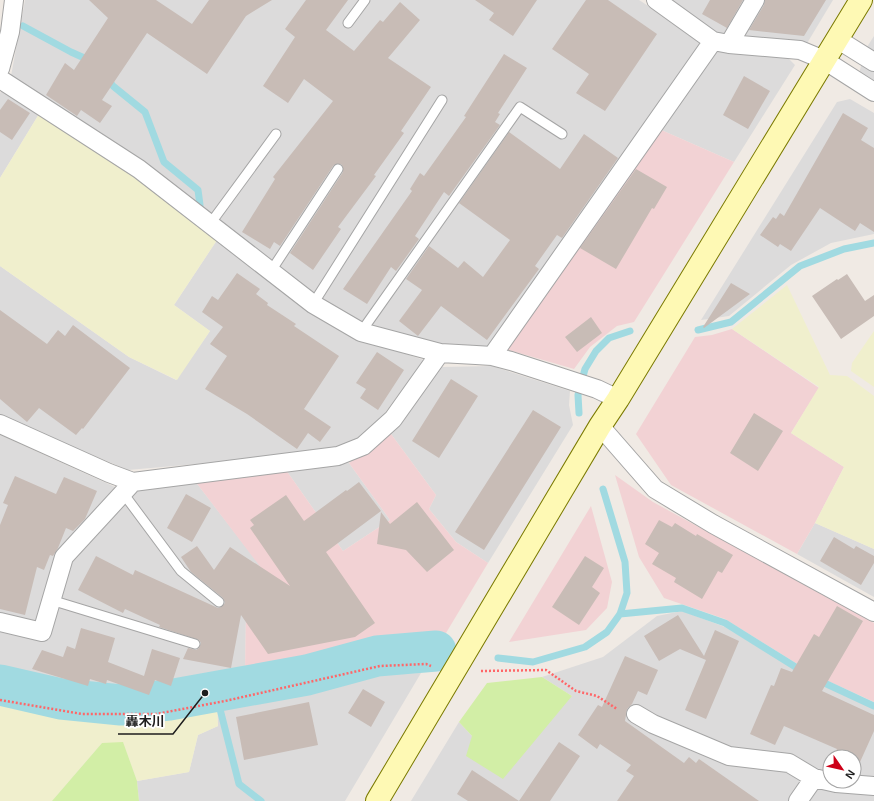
<svg xmlns="http://www.w3.org/2000/svg" width="874" height="801" font-family="Helvetica,'Noto Sans JP',sans-serif">
	<style>
		.residential { fill: #dcdbdb; fill-rule: evenodd }
		.commercial { fill: #f2d2d4 }
		.farmland { fill: #f0efcd }
		.grass { fill: #d2eea6 }
		.lines { fill: none; stroke-linecap: round; stroke-linejoin: round }
		.stream { stroke: #a1dae1; stroke-width: 7 }
		.river { stroke: #a1dae1; stroke-width: 41 }
		.building { fill: #c8bcb6 }
		.lane-casing { stroke: #a5a5a5; stroke-width: 11 }
		.street-casing { stroke: #a5a5a5; stroke-width: 20 }
		.secondary-casing { stroke: #7b7a00; stroke-width: 24 }
		.path { stroke: #ff6668; stroke-width: 2.5; stroke-dasharray: 2 2; stroke-linecap: butt }
		.lane { stroke: #fff; stroke-width: 9 }
		.street { stroke: #fff; stroke-width: 18 }
		.secondary { stroke: #fef9b4; stroke-width: 22 }
		.leader { fill: none; stroke: #1e1e1e; stroke-width: 1.5 }
		.callout-dot { fill: #1e1e1e; stroke: #fff; stroke-width: 1.5 }
		.callout-label { font-size: 13px; text-anchor: middle; font-weight: bold; fill: #1e1e1e; stroke: #fff; stroke-width: 3.5; stroke-linejoin: round; paint-order: stroke }
	</style>
	<rect width="100%" height="100%" fill="#f0eae4"/>
	<!-- residential -->
	<path class="residential" d="M25,0H639L714,48L787,57L795,65L734,162L659,129L505,349L435,345L353,321L300,286L11,76Z
		M669,0H833L806,45L720,34Z
		M874,36V83L859,73L867,47Z
		M3,89L39,114L0,178V93Z
		M850,99L874,113V234L831,243L791,265L729,316L701,320L837,102Z
		M217,240L343,333L424,360L382,417L343,451L128,470L0,416V266L129,357L176,380L210,331L174,305Z
		M492,366L570,391L569,405L573,425L488,563L456,542L429,509L436,495L391,434L442,367Z
		M0,435L124,491L195,481L285,598L246,614L245,671L169,689L111,692L40,684L0,675Z
		M349,463L390,520L343,551L286,470Z
		M815,523L874,549V597L797,554Z
		M682,611L725,627L814,681L874,708V801H411L459,722L472,736L572,696L542,677L603,657L657,616ZM830,757H854V781H830Z
		M421,673L345,801H139L137,781L189,772L198,735L218,726L217,706L377,674Z"/>
	<!-- commercial -->
	<path class="commercial" d="M659,129L734,162L634,322L617,326L590,347L574,369L505,349Z
		M732,329L819,388L791,433L844,467L815,523L797,554L671,485L636,434L695,337L712,335Z
		M391,434L436,495L429,509L456,542L488,563L446,633L394,636L245,671L246,614L284,598L195,481L286,470L343,551L390,520L349,463Z
		M615,475L653,502L874,623V702L815,675L725,619L664,598L639,557Z
		M591,506L612,582L607,608L586,630L509,642Z"/>
	<!-- farmland -->
	<path class="farmland" d="M39,114L112,160L217,240L174,305L210,331L177,380L129,357L0,266V178Z
		M787,285L830,375L847,376L874,396V549L815,523L844,467L791,433L819,387L732,329Z
		M874,331V387L851,371L852,363Z
		M0,705L90,721L161,720L217,706L218,726L198,735L189,772L137,781L123,743H102L52,801H0Z"/>
	<!-- grass -->
	<path class="grass" d="M542,677L572,696L503,779L466,756L472,736L459,722L487,683Z
		M123,742L137,781L139,801H52L102,743Z"/>
	<g class="lines">
		<!-- stream -->
		<path class="stream" d="M23,26L71,52L91,61
			M107,78L113,86L145,112L164,162L198,190L200,205
			M698,330L731,322L800,266L844,249L874,243
			M579,413L578,395L585,369L596,351L609,338L630,331
			M620,614L682,608L725,623L802,671
			M498,658L533,662L585,647L607,632L620,614L627,593L625,562L603,489
			M818,680L874,706
			M220,709L239,784L261,801"/>
		<!-- river -->
		<path class="river" d="M0,685L61,699L121,705L169,700L307,675L377,656L436,651"/>
	</g>
	<!-- building -->
	<path class="building" d="M89,0H156L192,24L209,0H272L246,16L207,74L147,33L102,100L112,106L100,123L81,110L77,116L46,95L65,63L74,70L108,18Z
		M306,0H348L326,30L354,51L380,20L383,22L400,2L420,20L388,58L431,87L401,131L404,133L374,175L376,176L338,227L341,229L313,270L290,253L343,172V167L341,164H336L333,166L280,246L274,242L270,249L242,232L275,179L273,177L333,101L304,79L288,103L263,86L295,37L285,29Z
		M475,0H537L513,36L489,20L494,13Z
		M586,0H608L657,34L605,111L576,93L589,74L552,49Z
		M710,0H743L727,28L702,14Z
		M765,0H826L804,36L749,30L764,5Z
		M504,54L527,68L498,113L500,114L495,122L500,125L449,196L444,192L415,236L419,239L396,271L391,267L367,304L343,289L412,191L410,189L420,173L424,176L466,117L464,116Z
		M744,76L770,91L748,129L723,115Z
		M8,99L30,113L12,140L0,132V110Z
		M843,113L868,128L861,140L874,148V232L860,223L855,231L820,208L791,251L780,244L778,247L760,235L773,217L776,219L780,213L784,216Z
		M509,132L560,169L584,134L618,158L562,238L557,235L535,266L539,269L487,340L441,306L418,336L399,321L422,290L406,279L429,246L458,268L464,261L483,277L510,240L459,203Z
		M636,169L667,187L654,209L652,208L616,269L580,248Z
		M237,273L260,289L256,294L268,303L267,305L296,324L294,326L339,356L304,409L331,427L320,442L308,433L297,449L247,414L205,389L227,356L210,344L223,327L202,312L212,296L218,300Z
		M847,274L865,301L874,295V316L841,339L812,296L837,279L838,280Z
		M731,283L750,294L704,328L703,327Z
		M0,310L47,344L58,330L65,336L73,325L130,368L83,429L82,428L76,435L39,408L27,422L0,399Z
		M591,317L602,333L577,352L565,337Z
		M377,352L404,370L378,410L360,398L366,389L356,383Z
		M451,379L478,396L439,458L412,441Z
		M533,410L561,427L484,550L455,532Z
		M754,413L783,431L758,471L730,453Z
		M15,476L56,494L64,477L97,491L85,519L73,531L66,528L58,548L53,556L50,555L44,570L37,567L25,615L0,609V525L8,505L3,503Z
		M359,482L381,511L326,552L375,623L355,637L268,654L241,615L231,668L183,659L188,648L196,650L199,648L201,643L199,640L159,627L160,625L125,609L123,613L78,590L96,556L133,575L135,570L218,608L221,607L225,603L223,598L191,572L181,557L197,546L214,570L230,547L290,586L250,528L254,525L250,520L286,495L304,521L346,490L347,491Z
		M186,494L211,508L192,542L167,528Z
		M417,502L454,550L427,572L406,550L377,544L381,512L390,524Z
		M659,520L672,527L675,523L696,536L697,534L733,555L722,573L718,571L702,599L674,582L676,578L652,564L659,553L645,544Z
		M834,537L854,549L856,546L874,556V563L861,585L820,561Z
		M585,556L604,568L592,587L600,593L579,625L552,607Z
		M837,606L863,621L822,691L874,715V731L860,762L854,759V757H850L836,751L837,749L784,726L775,745L750,734L771,685L774,686L781,668L792,672L814,634L819,637Z
		M678,615L704,656L715,630L739,641L706,719L685,710L706,660L680,649L659,661L644,636Z
		M81,628L115,638L108,662L144,676L152,649L180,658L171,686L155,680L149,695L107,680L106,684L90,679L88,686L32,669L42,650L63,657L67,646L75,649Z
		M625,656L658,670L647,695L638,691L632,704L627,709L625,721L684,763L689,757L696,763L699,759L759,801H617L634,776L626,771L631,765L600,744L597,749L578,735L598,705L602,707Z
		M363,689L385,702L371,727L348,713Z
		M309,702L318,745L244,760L236,717Z
		M559,742L580,756L550,801H468L457,794L472,770L519,801Z"/>
	<g class="lines">
		<!-- lane casing -->
		<g class="lane-casing">
			<path id="lane" d="M348,23L365,0
				M210,224L276,134
				M271,271L338,169
				M313,304L442,100
				M361,332L520,107L562,134
				M123,493L181,571L219,602
				M51,600L195,644"/>
		</g>
		<!-- street casing -->
		<g class="street-casing">
			<path id="street" d="M656,0L713,41L729,44L800,50L824,60L874,92
				M837,39L874,62
				M729,44L755,0
				M0,69L10,32L14,0
				M0,79L139,169L313,304L361,332L440,353L476,355L492,356L511,361L597,389L618,399
				M492,356L713,41
				M0,424L109,473L133,482L338,456L363,446L393,419L440,353
				M600,426L655,489L713,524L874,612
				M0,622L42,632L64,557L133,482
				M636,714L653,724L729,756L789,763L814,778L836,783L874,786
				M798,801L814,778"/>
		</g>
		<!-- secondary casing -->
		<g class="secondary-casing">
			<path id="secondary" d="M377,801L600,426L618,399L861,0"/>
		</g>
		<!-- path -->
		<path class="path" d="M481,671L546,670L576,691L597,696L617,709
			M0,700L82,714H156L225,701L380,666L426,664L431,666"/>
		<!-- lane -->
		<use href="#lane" class="lane"/>
		<!-- street -->
		<use href="#street" class="street"/>
		<!-- secondary -->
		<use href="#secondary" class="secondary"/>
	</g>
	<!-- callouts -->
	<path class="leader" d="M205 693L173 734H118"/>
	<circle class="callout-dot" cx="205" cy="693" r="4"/>
	<g class="callout-label">
		<text x="145" y="726">轟木川</text>
	</g>
	<!-- north arrow -->
	<g transform="translate(842 769) rotate(124)"><circle r="19" fill="#ffffff" stroke="#a5a5a5"/>
	<path d="M0-3L7 15L0 10L-7 15Z" fill="#cd0018"/>
	<text y="-6" font-size="11" font-weight="bold" text-anchor="middle" fill="#1e1e1e">N</text>
	</g>
</svg>
